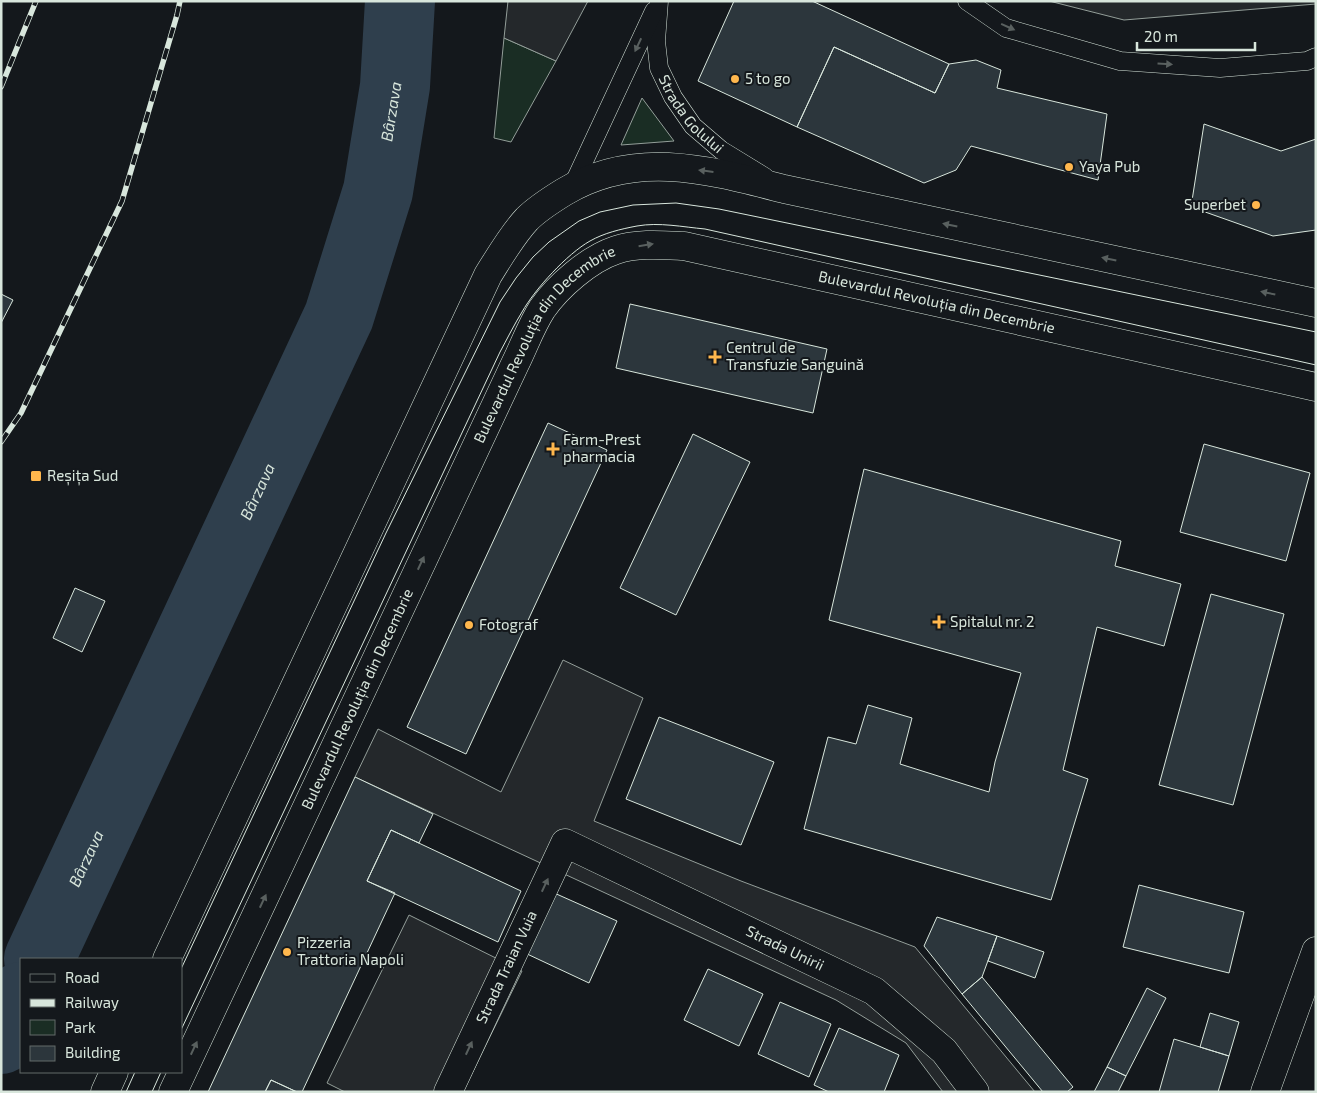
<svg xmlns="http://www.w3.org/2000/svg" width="1317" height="1093" font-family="'Exo 2',sans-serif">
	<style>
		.green { fill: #1a2d24; stroke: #939e99 }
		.parking { fill: #24282b; stroke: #939e99 }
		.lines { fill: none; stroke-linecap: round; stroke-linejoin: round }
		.river { stroke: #2f3f4d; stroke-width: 70 }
		.building { fill: #2c363c; stroke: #d8e6dc }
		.lane-casing { stroke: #d8e6dc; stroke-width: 19 }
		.street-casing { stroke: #d8e6dc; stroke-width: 29 }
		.secondary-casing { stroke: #d8e6dc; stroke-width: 29 }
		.primary-casing { stroke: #d8e6dc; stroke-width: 29 }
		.lane { stroke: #14181c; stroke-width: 18 }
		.street { stroke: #14181c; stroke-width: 28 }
		.secondary { stroke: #14181c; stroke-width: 28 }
		.primary { stroke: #14181c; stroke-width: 28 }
		.tram { stroke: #d8e6dc; stroke-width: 1 }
		.rail-casing { stroke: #d8e6dc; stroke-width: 5.5 }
		.rail { stroke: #14181c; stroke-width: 4; stroke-dasharray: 11; stroke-linecap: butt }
		.oneway { fill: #59605f }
		.poi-dot { fill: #ffb74d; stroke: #14181c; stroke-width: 2 }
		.labels { text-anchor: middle; stroke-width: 4; stroke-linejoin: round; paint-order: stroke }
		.poi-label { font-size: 15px; fill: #d8e6dc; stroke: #14181c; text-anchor: start }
		.street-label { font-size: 15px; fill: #d8e6dc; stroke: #14181c }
		.water-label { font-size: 16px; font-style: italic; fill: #d8e6dc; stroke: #14181c }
	</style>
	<rect width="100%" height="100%" fill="#14181c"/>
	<!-- green -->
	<path class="green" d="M504,38L556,61L511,142L494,138Z
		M642,98L674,141L621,145Z"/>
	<!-- parking -->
	<path class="parking" d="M508,1H588L556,61L504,38Z
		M1049,1H1316V4L1124,20Z
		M563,660L643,698L594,821L741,881L915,947L1035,1092H943L906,1043L836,1000L355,777L378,729L501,792Z
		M409,915L522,971L463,1092H345L327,1083Z"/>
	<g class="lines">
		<!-- river -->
		<g class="river">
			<path id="s1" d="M39,959L339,316L378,191L395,86L400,1"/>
			<path d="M1,1039L21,997"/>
		</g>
	</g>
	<!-- building -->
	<path class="building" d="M734,1H812L949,64L935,93L834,47L797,127L698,81Z
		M834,47L935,93L949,64L976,60L1001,70L997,88L1107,114L1098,180L971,146L956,170L924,183L797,127Z
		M1204,124L1281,151L1316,139V230L1273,236L1191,207Z
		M1,294L13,300L1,323Z
		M630,304L827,349L813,413L616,368Z
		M548,423L607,450L466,754L407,727Z
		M693,434L750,462L676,615L620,588Z
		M1204,444L1310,473L1286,561L1180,532Z
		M864,469L1121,541L1115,566L1181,584L1164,646L1097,627L1063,770L1088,779L1051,900L804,829L828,737L856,744L868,705L912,718L900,764L989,792L995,762L1021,673L829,620Z
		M75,588L105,601L82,652L53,638Z
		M1211,594L1284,614L1233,805L1159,785Z
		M659,717L774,762L741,845L626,799Z
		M355,777L433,814L419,843L391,830L367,881L395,893L302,1092H297L271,1080L265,1092H208Z
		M391,830L521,891L498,942L367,881Z
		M1139,885L1244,912L1229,973L1123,947Z
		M552,892L617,921L589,983L525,953Z
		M937,917L997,936L982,977L962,994L924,946Z
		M997,936L1044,952L1035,978L988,961Z
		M708,969L763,994L739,1046L684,1020Z
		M982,977L1073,1087L1067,1092H1043L962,994Z
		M1147,988L1166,998L1126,1076L1107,1067Z
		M780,1002L831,1024L809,1077L758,1054Z
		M1210,1013L1239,1022L1229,1056L1200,1047Z
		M839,1028L899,1055L884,1092H829L814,1085Z
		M1174,1039L1229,1056L1218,1092H1159Z
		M1107,1067L1126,1076L1118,1092H1094Z
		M271,1080L297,1092H265Z"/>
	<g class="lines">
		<!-- lane casing -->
		<g class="lane-casing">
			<g id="lane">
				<path id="s2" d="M659,1L656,41L659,68L673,97L693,126L721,150L765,177"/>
				<path d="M967,1L1006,28L1120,61L1220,68L1307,61L1316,57"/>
				<path d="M572,187L654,11"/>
			</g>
		</g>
		<!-- street casing -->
		<g class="street-casing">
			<g id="street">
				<path id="s3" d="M448,1092L565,843L874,991L944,1051L975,1092"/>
			</g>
		</g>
		<!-- secondary casing -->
		<g class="secondary-casing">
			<path id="secondary" d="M1265,1092L1316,951"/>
		</g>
		<!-- primary casing -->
		<g class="primary-casing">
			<g id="primary">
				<path d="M167,959L488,275C500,256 512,235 527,219C538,208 551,200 564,192C636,149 709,170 784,189L1316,303"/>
				<path d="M105,1092L114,1072"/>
				<path id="s4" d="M173,1092L515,364C524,346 531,326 542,309C558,286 589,259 616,250C637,243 662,245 684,246L1316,387"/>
			</g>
		</g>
		<!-- lane -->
		<use href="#lane" class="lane"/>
		<!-- street -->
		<use href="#street" class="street"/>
		<!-- secondary -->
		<use href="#secondary" class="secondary"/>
		<!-- primary -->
		<use href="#primary" class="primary"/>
		<!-- tram -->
		<path class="tram" d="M181,969L386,533L500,302L516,278L533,257L549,242L579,221L600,212L633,205L676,203L719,209L1316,332
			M181,1030L500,352C507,339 514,325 522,312C535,289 567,254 590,241C604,233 621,229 637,226C659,222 683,227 705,229L1316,365
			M126,1092L135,1072
			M152,1092L161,1072"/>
		<!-- rail casing -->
		<g class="rail-casing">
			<path id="rail" d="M1,87L36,1
				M1,442L21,413L122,201L177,15L180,1"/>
		</g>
		<!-- rail -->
		<use href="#rail" class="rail"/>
	</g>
	<!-- one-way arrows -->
	<defs><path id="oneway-solid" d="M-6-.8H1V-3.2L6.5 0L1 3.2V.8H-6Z" transform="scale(1.25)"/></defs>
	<g class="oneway">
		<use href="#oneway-solid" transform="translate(1008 27) rotate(24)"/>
		<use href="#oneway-solid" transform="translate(638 45) rotate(115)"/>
		<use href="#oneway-solid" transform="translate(1165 64) rotate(4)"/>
		<use href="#oneway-solid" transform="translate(706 171) rotate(-173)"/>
		<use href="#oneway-solid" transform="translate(950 225) rotate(-168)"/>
		<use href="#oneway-solid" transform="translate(646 245) rotate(-9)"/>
		<use href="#oneway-solid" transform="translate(1109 259) rotate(-168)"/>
		<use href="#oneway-solid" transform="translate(1268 293) rotate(-168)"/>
		<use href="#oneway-solid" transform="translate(421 563) rotate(-65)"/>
		<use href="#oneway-solid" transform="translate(545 885) rotate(-65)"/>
		<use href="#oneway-solid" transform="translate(263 901) rotate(-65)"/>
		<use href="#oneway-solid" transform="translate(194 1048) rotate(-65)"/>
		<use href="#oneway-solid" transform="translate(469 1048) rotate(-65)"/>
	</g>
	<!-- markers -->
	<g class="poi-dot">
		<circle cx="735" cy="79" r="5"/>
		<circle cx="1069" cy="167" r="5"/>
		<circle cx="1256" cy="205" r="5"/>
		<path d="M712.5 349.5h5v5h5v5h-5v5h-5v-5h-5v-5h5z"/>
		<path d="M550.5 441.5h5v5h5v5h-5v5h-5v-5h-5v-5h5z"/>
		<rect x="30" y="470" width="12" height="12" rx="2.5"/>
		<path d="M936.5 614.5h5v5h5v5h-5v5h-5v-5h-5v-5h5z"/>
		<circle cx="469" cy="625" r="5"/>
		<circle cx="287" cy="952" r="5"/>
	</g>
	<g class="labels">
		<!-- poi labels -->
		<g class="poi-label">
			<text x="745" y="84">5 to go</text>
			<text x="1079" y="172">Yaya Pub</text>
			<text x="1246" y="210" text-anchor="end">Superbet</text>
			<text x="726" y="353">Centrul de<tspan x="726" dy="17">Transfuzie Sanguină</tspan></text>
			<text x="563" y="445">Farm-Prest<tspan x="563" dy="17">pharmacia</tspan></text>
			<text x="47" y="481">Reșița Sud</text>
			<text x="950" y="627">Spitalul nr. 2</text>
			<text x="479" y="630">Fotograf</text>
			<text x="297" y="948">Pizzeria<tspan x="297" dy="17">Trattoria Napoli</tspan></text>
		</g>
		<!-- street labels -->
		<g class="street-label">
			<text dy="5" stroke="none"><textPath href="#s2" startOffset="124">Strada Golului</textPath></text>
			<text dy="5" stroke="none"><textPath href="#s4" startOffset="1289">Bulevardul Revoluția din Decembrie</textPath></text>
			<text dy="5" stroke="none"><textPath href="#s4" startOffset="839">Bulevardul Revoluția din Decembrie</textPath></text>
			<text dy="5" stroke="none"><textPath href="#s4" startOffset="434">Bulevardul Revoluția din Decembrie</textPath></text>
			<text dy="5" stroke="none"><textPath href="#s3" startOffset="519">Strada Unirii</textPath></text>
			<text dy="5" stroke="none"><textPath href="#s3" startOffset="138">Strada Traian Vuia</textPath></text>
		</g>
		<!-- water labels -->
		<g class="water-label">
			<text dy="6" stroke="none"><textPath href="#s1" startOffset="921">Bârzava</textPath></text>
			<text dy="6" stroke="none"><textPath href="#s1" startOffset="516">Bârzava</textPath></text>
			<text dy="6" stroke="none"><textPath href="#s1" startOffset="111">Bârzava</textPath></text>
		</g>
	</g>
	<!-- border -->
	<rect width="1317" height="1093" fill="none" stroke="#d8e6dc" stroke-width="5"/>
	<!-- legend -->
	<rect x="20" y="958" width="162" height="115" fill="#14181c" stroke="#626a69"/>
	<rect x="30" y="974" width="25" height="8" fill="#14181c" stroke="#626a69"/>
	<text x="65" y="983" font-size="15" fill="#d8e6dc">Road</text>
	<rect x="30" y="999" width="25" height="8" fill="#d8e6dc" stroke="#626a69"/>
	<text x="65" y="1008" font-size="15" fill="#d8e6dc">Railway</text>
	<rect x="30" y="1020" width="25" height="15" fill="#1a2d24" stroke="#626a69"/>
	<text x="65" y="1033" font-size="15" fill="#d8e6dc">Park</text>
	<rect x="30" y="1046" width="25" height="15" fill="#2c363c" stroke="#626a69"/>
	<text x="65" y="1058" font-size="15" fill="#d8e6dc">Building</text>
	<!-- scale -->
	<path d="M1137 42v8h118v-8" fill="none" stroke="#d8e6dc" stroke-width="2.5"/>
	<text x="1144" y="42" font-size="15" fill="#d8e6dc" stroke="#14181c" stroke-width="4" paint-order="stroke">20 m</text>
</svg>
